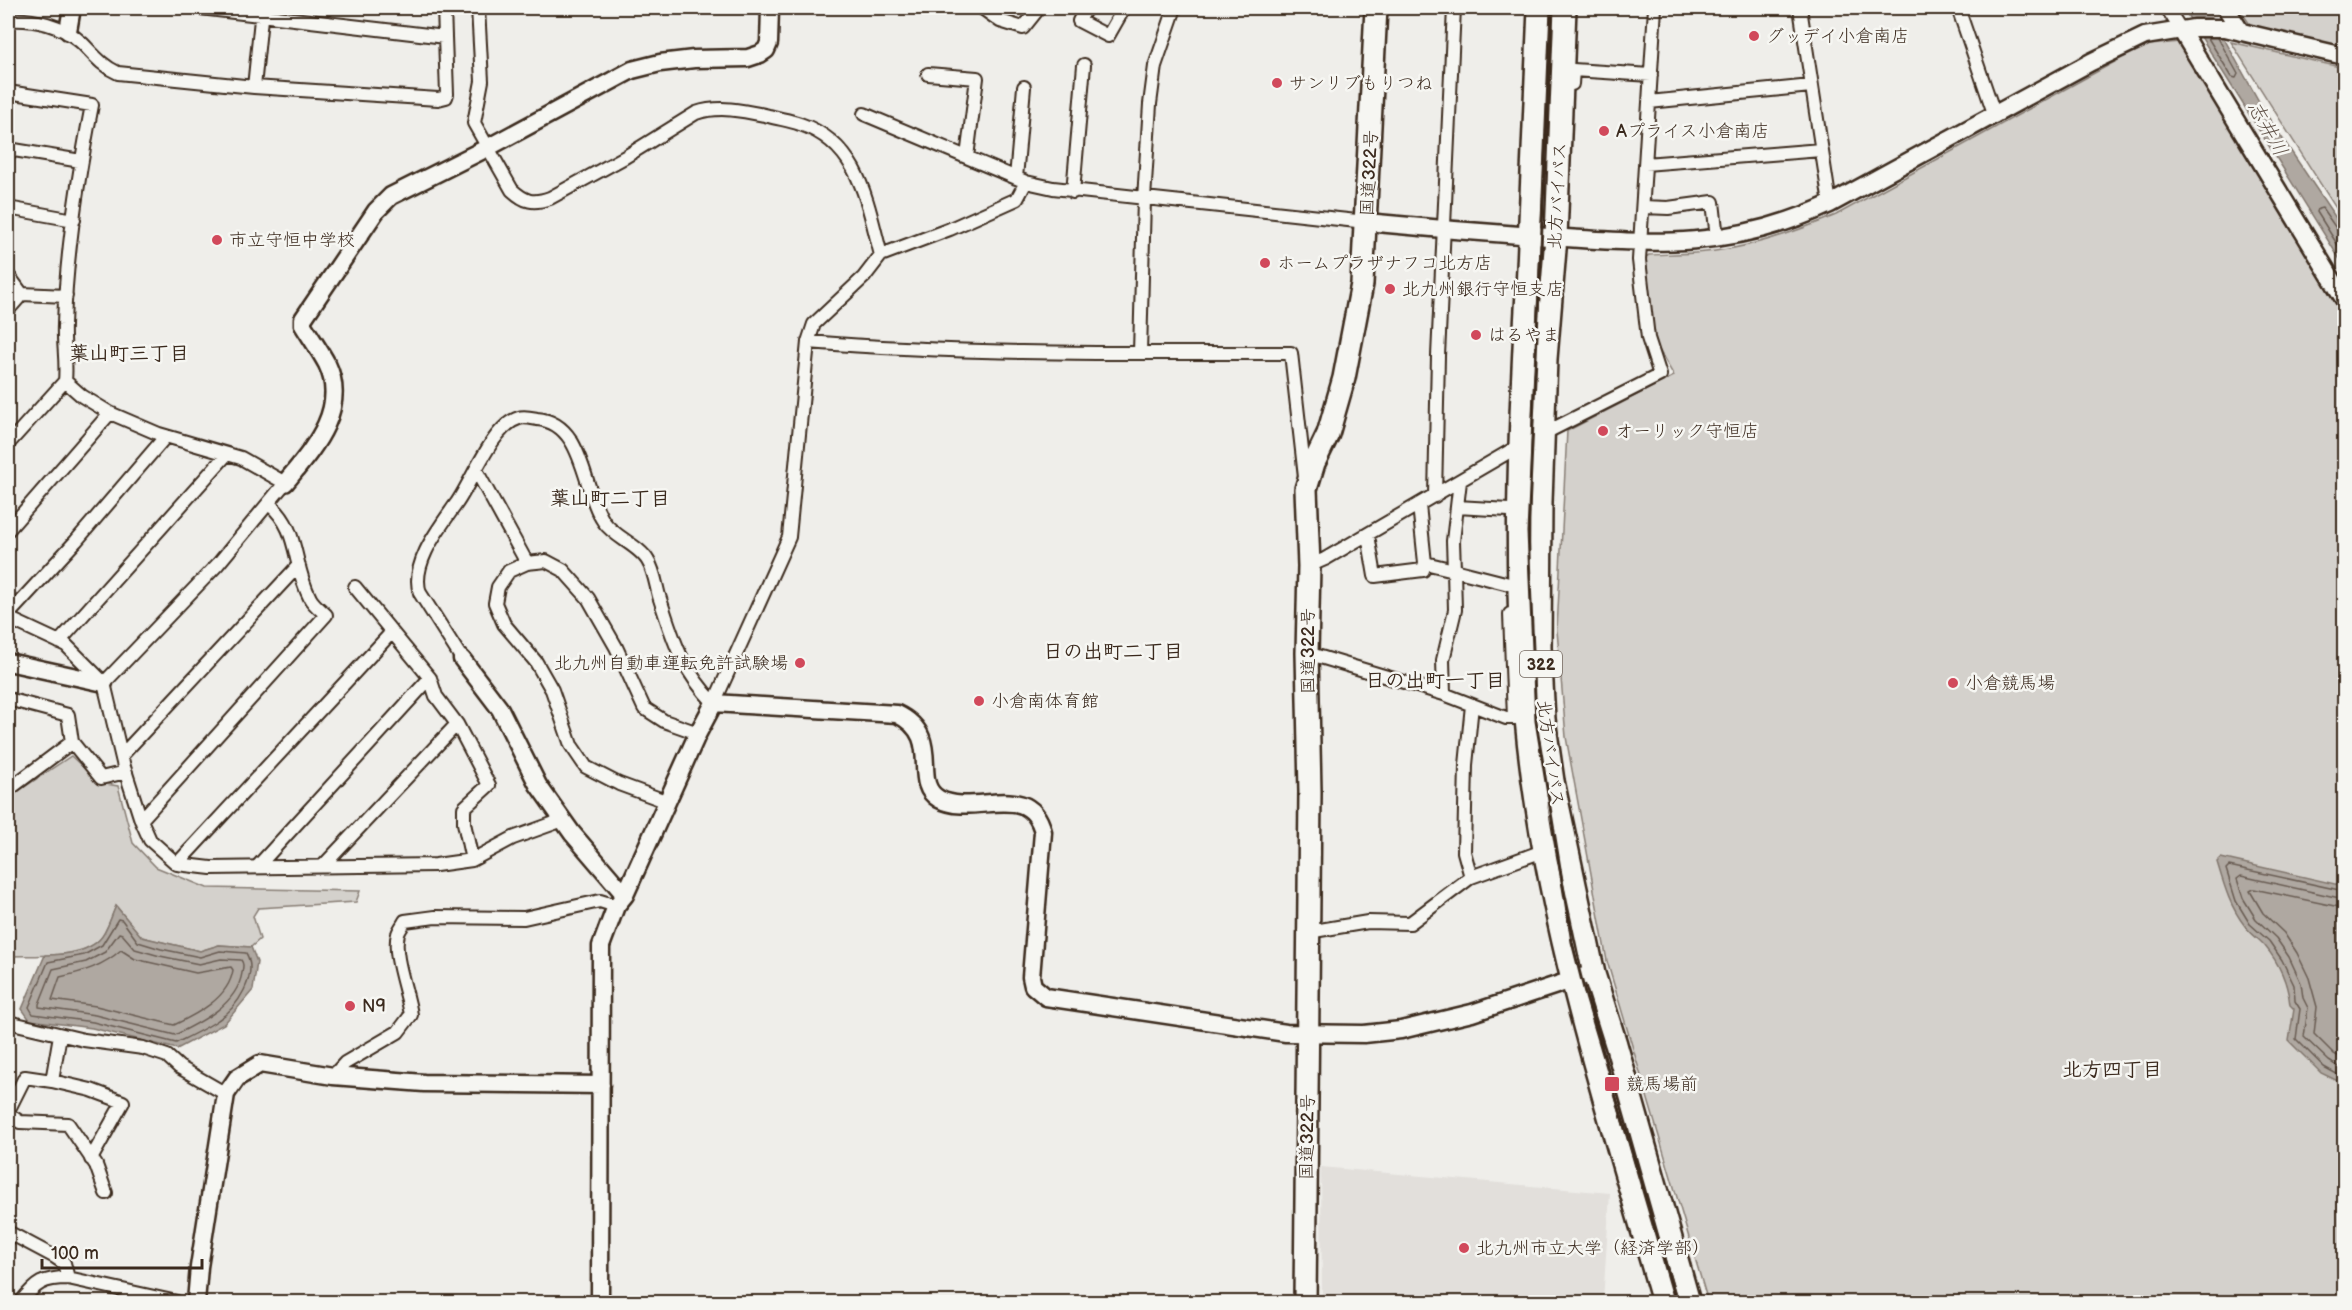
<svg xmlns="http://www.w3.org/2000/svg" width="2352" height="1310" font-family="'Balsamiq Sans','Klee One',sans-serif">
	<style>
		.built { fill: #e2dfdb }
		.green { fill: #d4d1cc; stroke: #887e75; stroke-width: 1.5 }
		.water { fill: #afa8a1; stroke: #81766d; stroke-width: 1.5 }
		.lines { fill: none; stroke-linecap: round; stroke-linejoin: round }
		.shore { stroke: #695c52; stroke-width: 1.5 }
		.street-casing { stroke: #3b2a1e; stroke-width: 16 }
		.secondary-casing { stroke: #3b2a1e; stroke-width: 21 }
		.highway-casing { stroke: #3b2a1e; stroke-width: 26 }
		.street { stroke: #f6f6f2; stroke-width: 12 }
		.secondary { stroke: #f6f6f2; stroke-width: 16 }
		.highway { stroke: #f6f6f2; stroke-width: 21 }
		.rail { stroke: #3b2a1e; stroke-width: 3 }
		.poi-dot { fill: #d1495b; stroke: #f6f6f2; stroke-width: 2 }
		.labels { text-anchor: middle; stroke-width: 5; stroke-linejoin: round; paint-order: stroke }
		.shield { fill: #f6f6f2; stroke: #73675e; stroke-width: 1.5 }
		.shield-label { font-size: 16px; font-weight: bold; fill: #3b2a1e }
		.poi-label { font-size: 18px; fill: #3b2a1e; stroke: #f6f6f2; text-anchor: start }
		.street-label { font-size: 18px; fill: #3b2a1e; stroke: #f6f6f2 }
		.water-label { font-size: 20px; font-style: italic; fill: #64564c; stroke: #f6f6f2 }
		.neighbourhood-label { font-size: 20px; font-weight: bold; fill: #3b2a1e; stroke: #f6f6f2 }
	</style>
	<rect width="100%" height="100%" fill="#efeeea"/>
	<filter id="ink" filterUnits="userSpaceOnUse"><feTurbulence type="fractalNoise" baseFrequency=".0167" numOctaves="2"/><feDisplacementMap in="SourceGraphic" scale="12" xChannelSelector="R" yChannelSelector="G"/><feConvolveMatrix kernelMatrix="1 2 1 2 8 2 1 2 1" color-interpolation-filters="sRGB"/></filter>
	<g filter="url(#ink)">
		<!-- built -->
		<path class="built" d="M1321,1167L1610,1193L1603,1302H1322Z"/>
		<!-- green -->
		<path class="green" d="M2239,8H2344V48L2251,26Z
			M2179,42L2344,317V1299L2333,1300V1302H1708L1607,961L1566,737L1557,630L1567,431L1674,376L1654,341L1644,258L1649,255C1671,254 1693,254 1715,251C1757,246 1798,231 1836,215L2120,59L2150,45Z
			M2231,42L2344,68V221Z
			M71,756L100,783L118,786L133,843L156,867L207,888L360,891L356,902L258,908L253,916L260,939L251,947L219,945L200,951L141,937L116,906C111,916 107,933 99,940C80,959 32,955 8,956V798Z"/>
		<!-- water -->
		<path class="water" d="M2183,8H2207L2266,114L2344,230V266Z
			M2221,858L2344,886V1084L2321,1073L2289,1041L2294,1009L2290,1005C2288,984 2279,963 2265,946C2259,939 2251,934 2245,926C2230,907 2224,885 2217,862Z
			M116,906L142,937L200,951L219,945L251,947L257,962L253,990L224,1024L177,1049L92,1028L30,1020L22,1009L45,955C61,955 86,953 99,940C107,933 111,916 116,906Z"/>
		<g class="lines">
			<!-- shore -->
			<path class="shore" d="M2208,38L2232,77L2236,78L2238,74L2218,38
				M2344,233L2338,231L2322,208L2318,209L2317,212L2344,255
				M2344,891L2229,866L2226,869L2236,901L2250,924L2269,941L2282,960L2294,985L2295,1001L2300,1009L2296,1039L2324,1067L2344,1078
				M2344,899L2241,876L2237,879L2243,898L2256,919L2276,938L2289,957L2301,983L2303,998L2308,1008L2304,1037L2329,1061L2344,1070
				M2344,908L2254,889L2250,891L2263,913L2284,933L2297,953L2309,978L2317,1007L2314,1034L2334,1054L2344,1059
				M118,919L122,920L138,942L161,949L200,957L220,951L246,953C259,975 237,1008 218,1020C205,1029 190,1036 176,1043L93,1022L33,1014L29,1007L48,962L84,955L102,945Z
				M119,933L122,934L135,949L160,956L199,964L221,959L241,960C244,964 243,967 242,973C237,1005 201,1022 175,1035L95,1015L39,1007V1004L53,969L86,962L105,952Z
				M121,950L135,959L196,973L231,967L233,970C229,998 197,1014 174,1025L96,1006L52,1000L60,977C83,972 103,966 121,950Z"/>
			<!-- street casing -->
			<g class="street-casing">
				<path id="street" d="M200,8L445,37
					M478,8L482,81L474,123L512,190C525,202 533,204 550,198L625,157L696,113C720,105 745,111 769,116C779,119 790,120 800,124C860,144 867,203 881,255
					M982,8L1000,21L1023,28L1039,8
					M1086,8L1079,21L1108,36L1124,8
					M1800,8L1830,204
					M1958,8L1995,116
					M2167,8L2181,30
					M8,20C33,18 63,25 82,43C93,54 102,66 118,73L254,87L438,99L446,97L447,94L444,8
					M928,74L977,78L967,157
					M1572,84L1573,70L1651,75
					M254,87L262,9
					M8,92L92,105C78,177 66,253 64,325C63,344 67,362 65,381L8,444
					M1649,102L1811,86
					M864,114L1026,182L1053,188L1366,222
					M8,149L81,161
					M1645,164L1821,150
					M1016,178L1024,87
					M1073,192L1084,65
					M1643,207L1668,208L1713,202L1717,238
					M8,208L74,220
					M8,275L22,294L66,296
					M8,310L22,294
					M808,342C969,355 1130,353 1291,353L1305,477
					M1140,353L1144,199L1150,104L1155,66L1175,8
					M65,381L82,396L110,413L159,434L241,458L285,483L218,564L104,683
					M1539,436L1660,375L1648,338L1639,260L1655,8
					M476,470L527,563
					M1460,481L1453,541L1454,570L1509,584
					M1435,496L1438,356L1454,8
					M1419,505L1425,563L1454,570L1455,610L1443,660L1444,694
					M1457,507L1509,510
					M8,530L110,413
					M1368,535L1375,576L1423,570L1425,563
					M1309,566L1325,559L1524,443
					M355,587L392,632
					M1510,614L1514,718
					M8,615L76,541L166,436
					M8,618L66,645L104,683L124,767L141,820L150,840L177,864L211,868L436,865L472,860L513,838L563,820
					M59,642L227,454
					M1307,653L1444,694L1506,718H1522
					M462,659L420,593C410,564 440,527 456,504C472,482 492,426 519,418C524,416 532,418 537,419C585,423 582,490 604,522C614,537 640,546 648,561C654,570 656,585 659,596C674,641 680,667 714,703L789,537L808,342L814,324L864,277L881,255L950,229L1017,199L1026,182
					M8,699L68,715L72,742L8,790
					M72,742L101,778L126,772
					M122,755L298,566
					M668,802L619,784L586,767L571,745L552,690L536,662L504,624L495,603L498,587L509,571L527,563L546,561L563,570L588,598L616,647L644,708L664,721L698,733
					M141,820L326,615C321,610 313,604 310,598C292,564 300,529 269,504
					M177,864L392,632L430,678L436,696L457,724L489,785L464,808V823L472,860
					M323,866L457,724
					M257,867L430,678
					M1471,877L1464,852L1466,765L1472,705
					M1308,932L1368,922L1410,923L1471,877L1543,851
					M8,1022L84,1040L143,1048L167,1056L179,1067L226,1094
					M333,1076L345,1063L398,1032L411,1015C408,992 392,955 398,934C399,930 403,925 405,921L435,917L524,918L600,901L616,906
					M52,1081L91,1090L123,1102L91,1159
					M8,1111L25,1077L52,1081L60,1035
					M8,1114L20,1122L68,1124L96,1165L106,1193
					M8,1232L55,1257L64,1263L68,1278
					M21,1302C36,1283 43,1278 68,1278L177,1302"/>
			</g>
			<!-- secondary casing -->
			<g class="secondary-casing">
				<path id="secondary" d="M2226,8L2241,32
					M2181,30L2344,299
					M68,31L72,8
					M1366,222C1427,228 1488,233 1549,237C1654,244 1731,250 1830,204L2091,62L2145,36L2194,28H2225L2344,56
					M285,483C312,450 349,410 327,364C320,351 311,338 303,325V319L376,211L391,196L487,148L632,70L660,63L694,59L748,58L760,54L766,50L769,43L770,8
					M462,659L500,709L538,785L572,833L625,895
					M8,662L104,683
					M196,1302L199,1267L226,1094L237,1078L260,1064L333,1076L424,1083L601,1085
					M600,1302L601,946L616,906L625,895L698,733L714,703L897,714C945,737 909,782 939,799C974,818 1030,778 1043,832L1031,977L1033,986L1046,997L1286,1033L1364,1034L1401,1030L1472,1013L1584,976"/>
			</g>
			<!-- highway casing -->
			<g class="highway-casing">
				<path id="highway" d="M1539,8C1535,102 1531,196 1527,291C1519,433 1513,577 1526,719C1544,919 1608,1110 1663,1302
					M1565,8L1556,237L1546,359L1541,502L1540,647L1544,719L1553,781L1594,974L1616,1044L1689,1302
					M1305,1302L1310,792L1307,653L1309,566L1306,489L1314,463L1328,434L1344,378L1362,284L1376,8"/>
			</g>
			<!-- street -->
			<use href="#street" class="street"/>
			<!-- secondary -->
			<use href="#secondary" class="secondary"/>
			<!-- highway -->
			<use href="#highway" class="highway"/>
			<!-- rail -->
			<path class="rail" d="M1552,8L1528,532L1536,721L1572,942L1586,997L1677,1302"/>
		</g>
	</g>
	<!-- markers -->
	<g class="poi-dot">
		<circle cx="1754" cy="36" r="6"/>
		<circle cx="1277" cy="83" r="6"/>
		<circle cx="1604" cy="131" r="6"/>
		<circle cx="217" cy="240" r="6"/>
		<circle cx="1265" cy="263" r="6"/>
		<circle cx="1390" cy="289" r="6"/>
		<circle cx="1476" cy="335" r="6"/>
		<circle cx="1603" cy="431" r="6"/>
		<circle cx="800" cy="663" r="6"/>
		<circle cx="1953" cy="683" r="6"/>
		<circle cx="979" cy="701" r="6"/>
		<circle cx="350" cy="1006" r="6"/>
		<rect x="1604" y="1076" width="16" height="16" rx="3"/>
		<circle cx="1464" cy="1248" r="6"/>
	</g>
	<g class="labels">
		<!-- shield labels -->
		<rect class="shield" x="1520" y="651" width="42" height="26" rx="4.5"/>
		<g class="shield-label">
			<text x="1541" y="670">322</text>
		</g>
		<!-- poi labels -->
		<g class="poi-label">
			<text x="1766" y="42">グッデイ小倉南店</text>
			<text x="1289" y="89">サンリブもりつね</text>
			<text x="1616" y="137">Aプライス小倉南店</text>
			<text x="229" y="246">市立守恒中学校</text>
			<text x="1277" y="269">ホームプラザナフコ北方店</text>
			<text x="1402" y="295">北九州銀行守恒支店</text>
			<text x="1488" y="341">はるやま</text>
			<text x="1615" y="437">オーリック守恒店</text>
			<text x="788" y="669" text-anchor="end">北九州自動車運転免許試験場</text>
			<text x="1965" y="689">小倉競馬場</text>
			<text x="991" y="707">小倉南体育館</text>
			<text x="362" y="1012">N9</text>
			<text x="1626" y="1090">競馬場前</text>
			<text x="1476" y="1254">北九州市立大学（経済学部）</text>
		</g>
		<!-- street labels -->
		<g class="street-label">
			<text transform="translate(1369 173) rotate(-87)" y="6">国道322号</text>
			<text transform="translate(1557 196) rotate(-87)" y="6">北方バイパス</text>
			<text transform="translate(1308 651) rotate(-90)" y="6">国道322号</text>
			<text transform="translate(1551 753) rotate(82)" y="6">北方バイパス</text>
			<text transform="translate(1307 1137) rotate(-89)" y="6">国道322号</text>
		</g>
		<!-- water labels -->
		<g class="water-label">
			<text transform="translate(2268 128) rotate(61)" y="7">志井川</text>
		</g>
		<!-- neighbourhood labels -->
		<g class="neighbourhood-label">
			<text x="129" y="360">葉山町三丁目</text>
			<text x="610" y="505">葉山町二丁目</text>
			<text x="1113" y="658">日の出町二丁目</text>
			<text x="1435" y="687">日の出町一丁目</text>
			<text x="2112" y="1076">北方四丁目</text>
		</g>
	</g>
	<!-- margin -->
	<rect width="2352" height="1310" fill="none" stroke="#f6f6f2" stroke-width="30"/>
	<rect x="15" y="15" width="2322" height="1280" fill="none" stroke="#3b2a1e" stroke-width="2" filter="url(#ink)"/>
	<!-- scale -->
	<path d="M42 1259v9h160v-9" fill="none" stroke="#3b2a1e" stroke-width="3"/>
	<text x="51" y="1259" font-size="18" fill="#3b2a1e" stroke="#f6f6f2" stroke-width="4.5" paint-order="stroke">100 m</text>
</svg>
